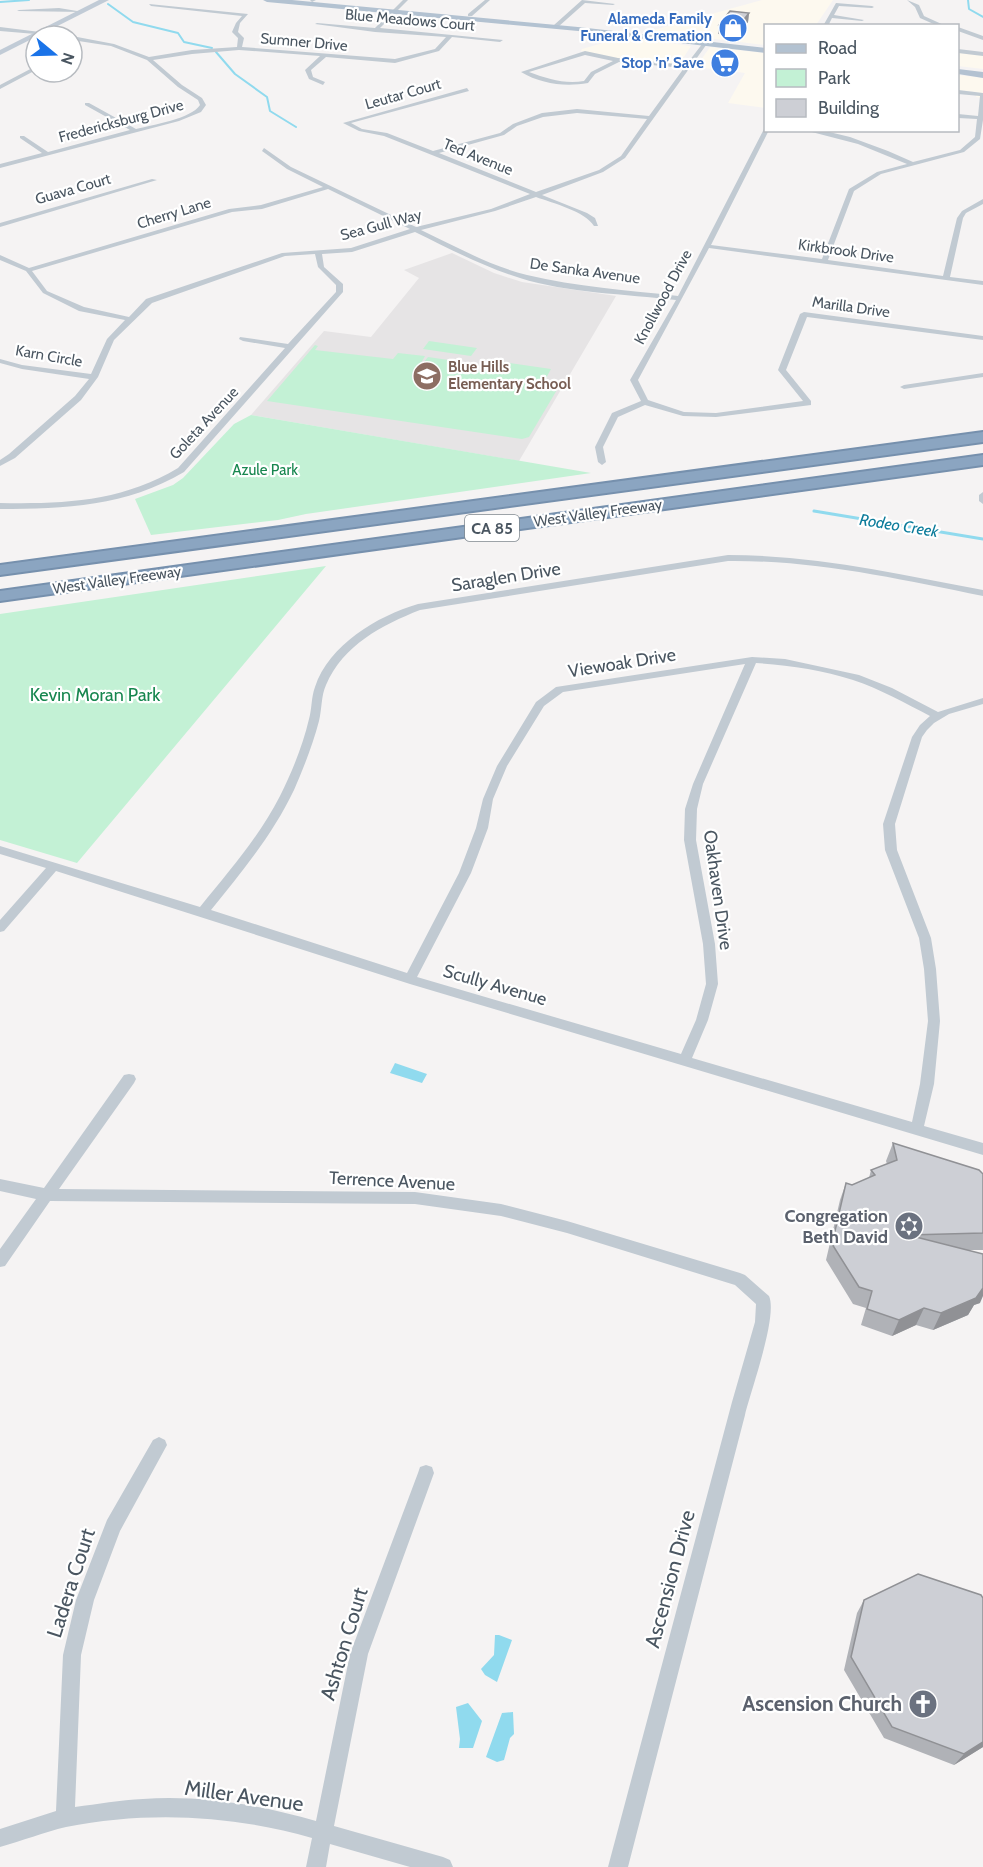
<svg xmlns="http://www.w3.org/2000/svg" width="983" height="1867" font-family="Cabin,sans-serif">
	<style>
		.commercial { fill: #fdf9ef }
		.education { fill: #e6e4e5 }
		.green { fill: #c3f1d5 }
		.water { fill: #90daee }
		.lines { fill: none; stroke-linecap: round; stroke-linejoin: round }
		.stream-far1 { stroke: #90daee; stroke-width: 2 }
		.stream { stroke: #90daee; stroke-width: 3 }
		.motorway-casing { stroke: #7690ad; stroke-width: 4 }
		.minor { fill: #c1cad2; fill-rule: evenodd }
		.secondary { fill: #c1cbd6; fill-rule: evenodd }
		.primary { fill: #b3c2d1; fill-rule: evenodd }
		.motorway { fill: #8ba5c1; fill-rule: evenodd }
		.wall { fill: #b0b2b7 }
		.shaded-wall { fill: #909195 }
		.building { fill: #cdcfd5; stroke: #909195; stroke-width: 1.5 }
		.labels { text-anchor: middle; stroke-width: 4.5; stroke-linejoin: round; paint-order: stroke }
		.far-shop-label { font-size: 15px; font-weight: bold; fill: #366cbe; stroke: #fff; text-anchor: end }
		.far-street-label { font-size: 15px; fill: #4a5661; stroke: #fff }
		.far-education-label { font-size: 15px; font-weight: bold; fill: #785e54; stroke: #fff; text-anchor: start }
		.far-park-label { font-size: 15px; fill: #17864f; stroke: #fff }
		.far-water-label { font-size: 16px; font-style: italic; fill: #0c7c9b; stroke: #fff }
		.shield { fill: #fff; stroke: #808990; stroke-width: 1.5 }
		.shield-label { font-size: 16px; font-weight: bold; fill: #4a5661 }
		.street-label { font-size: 18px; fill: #4a5661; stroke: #fff }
		.park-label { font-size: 18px; fill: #17864f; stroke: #fff }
		.worship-label { font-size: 18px; font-weight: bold; fill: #5b616d; stroke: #fff; text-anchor: end }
		.near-street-label { font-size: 21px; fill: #4a5661; stroke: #fff }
		.near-worship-label { font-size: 21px; font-weight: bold; fill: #5b616d; stroke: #fff; text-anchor: end }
	</style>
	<rect width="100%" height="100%" fill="#f5f3f3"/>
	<!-- commercial -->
	<path class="commercial" d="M762,0H833L816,25L766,26L765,45L650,31Z
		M624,37L691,46L678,66L607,57L581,51L582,49Z
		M710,47L765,53V108L728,103L745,73L696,67Z
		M958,52L983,55V69L958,66Z
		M958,75L983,78V98L976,97L977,92L958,90Z"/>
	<!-- education -->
	<path class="education" d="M452,253L494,273L522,282L616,296L519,461L251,415L324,331L371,337L419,278L404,270Z"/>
	<!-- green -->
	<path class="green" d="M429,341L477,348L471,356L423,349Z
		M315,345L318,346L315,350L393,359L398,353L425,356L421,363H423L428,357L455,361L451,367L487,372L495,361L551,369L545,380L561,383L529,437L522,439L267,401Z
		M251,415L591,473L306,514L278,520L151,535L135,499L173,485L183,478L234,424Z
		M326,566L77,863L0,840V614Z"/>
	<!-- water -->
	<path class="water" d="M395,1063L427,1074L422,1083L390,1073Z
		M495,1635H499L512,1640L497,1682L485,1675L481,1669L494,1655Z
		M468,1703L482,1721L473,1748H459L460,1739L456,1707Z
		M513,1712L514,1734L510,1738L504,1760L497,1762L486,1757L502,1713Z"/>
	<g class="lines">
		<!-- stream-far1 -->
		<path class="stream-far1" d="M968,0L969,9L983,17
			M0,2L29,0
			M108,4L133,22L178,33L184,42L212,48
			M216,52L235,74L267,97L270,111L296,127"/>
		<!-- stream -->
		<path class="stream" d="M814,511L983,539"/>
		<!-- motorway casing -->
		<g class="motorway-casing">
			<path id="motorway" d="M983,432V442L0,575V565Z
				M983,455V465L0,601V591Z"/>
		</g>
		<!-- minor -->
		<path class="minor" d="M310,0H316L312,2Z
			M403,0H408L380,28L503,40L500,42L452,37L439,51L395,63L326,57L311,70L313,77L325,82L323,85L309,79L305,70L320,56L239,50L192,54L153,60L182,85L202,98L206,105L201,112L179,121L0,168V164L42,153L20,138V136H24L48,152L130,130L85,105V103H89L136,129C152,125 191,119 200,105L198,100L178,87L147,60L111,46L72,40V36L114,44L149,57L192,50L237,47L238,38L232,32L236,23L242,16L151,6L149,4L248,14L240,23L238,32L244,38L242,47L395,59L435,49L446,37L375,32L315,24L317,23L375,28Z
			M485,0H490L472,16H468V14Z
			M582,0L615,4L613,5L585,3L558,27H554V25Z
			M907,0L919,5L924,16L946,26H938L920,18L915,7Z
			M836,3L872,6L874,7L872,8L839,6L834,15L864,20L862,21L832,18L828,26H823Z
			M59,8L83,12L17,11L19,10Z
			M0,27L56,34L59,36L0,31Z
			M958,27L983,36V40L958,31Z
			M706,39L709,41L625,158L603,172L542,195L587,213L595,218L598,226H594C585,211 552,203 536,197L495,211L421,230C455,246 490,266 527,275C576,287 628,290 678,296L764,129L769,130L711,245L822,259L849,189L877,172L907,164L858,144L804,130H821L850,137L888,151L913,162L960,150L975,137L977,119L958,118V114L978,116L980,96L958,94V90L983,93V120L980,139L964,152L881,174L854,191L828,260L943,276L957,218L962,211L983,199V204L966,213L963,218L950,277L983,281V285L709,248L638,380L648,400L684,412L716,413L803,401L778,370L800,314L804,312L983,336V340L807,317L786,370L811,401V405L716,417L683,416L645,405L618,417L603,447L606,462L602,465L598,462L595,447L612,413L641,401L630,380L676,300C626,294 567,293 520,278C484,267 450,249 415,232L352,252L322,254L324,267L343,284V292L184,472C127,506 65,509 0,509V503C64,504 121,502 178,468L285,348L243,341L239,339L240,337L288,344L336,292V285L318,267L315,254L285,256L152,303L114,340L98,377L81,400L15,458L0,466V460L9,454L75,396L89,379L22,369L0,363V359L22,365L91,374L107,339L125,320L79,311L43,293L26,271L0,260V255L29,268L229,209L261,205L323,187L287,169L262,151L264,148L291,167L416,227L491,209L530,194L384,136L359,131L343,123L467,88L469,91L351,123L362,129L387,133L433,151L500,133L513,124L542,113L577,109L649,116L684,68L619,62L595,74L588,83C565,87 541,84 521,72L585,51L618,58L686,65ZM585,55L613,61L591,72L584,81C564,84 548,79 529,72ZM577,113L647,119L621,156L599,170L536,192L439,153L504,135L517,126L543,117ZM328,189L410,229L351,248L282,253L146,299L129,317L84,307L47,291L32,271L232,212L262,209Z
			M958,49L983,52V56L958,53Z
			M36,66V70L0,89V85Z
			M152,179L157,180L0,227V223Z
			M983,373V377L904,389L900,387L904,385Z
			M983,492V504L979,501V495Z
			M728,555C815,555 898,574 983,590V596C898,579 815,560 728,561L420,610C382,625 343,645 326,685C321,696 322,709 319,721C313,744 304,767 294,790C273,834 242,872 211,910L407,973L459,873L476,828L483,799L497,766L536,702L556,687L752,657L785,659L859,675L892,688L938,712L983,698V704L949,714L934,723L927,730L922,737L895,824L897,850L931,938L936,969L940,1021L934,1084L924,1126L983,1143V1155L410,984L56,871L4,931L0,932V920L46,868L0,854V846L200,907C229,871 259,837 280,796C292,772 303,745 309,719C312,709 311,698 315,687C329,645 377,616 418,604ZM756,663C788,665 822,670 853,680C880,689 905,703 930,716L920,725L912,737L883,824L885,850L919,938L924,969L928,1021L920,1084L912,1122L692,1058L708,1020L718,984L715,944L696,840L697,809L703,784ZM745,664L693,784L685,809L684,840L703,944L706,984L696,1020L681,1054L417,977L471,873L488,828L493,799L507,766L544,706L563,692Z
			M129,1074L134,1075L136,1079L134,1083L59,1189L415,1192L501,1204L567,1221L740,1273L745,1275L769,1296C778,1316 751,1390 745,1415C706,1565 667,1716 628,1867H608L732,1402L755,1322L756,1304L735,1285L567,1233L501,1216L415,1204L50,1201L5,1266L0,1267V1249L36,1199L0,1191V1179L44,1188L124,1075Z
			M159,1437L165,1440L167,1445L120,1531L94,1600L81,1655L75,1807C98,1804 120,1800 143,1799C201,1795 261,1805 316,1821L350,1654L418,1473L420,1467L426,1465L432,1467L434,1473L368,1654L334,1826L443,1857L450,1860L453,1867H410L330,1844L326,1867H306L312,1838C232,1815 148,1811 66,1827C44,1832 22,1841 0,1847V1829L56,1811L63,1655L76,1600L107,1520L153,1440Z"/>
		<!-- secondary -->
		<path class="secondary" d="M99,0H109L0,55V50Z"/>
		<!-- primary -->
		<path class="primary" d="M263,0H292L578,27L766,48V53L578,31L267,2Z
			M958,69L983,72V78L958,74Z"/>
		<!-- motorway -->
		<use href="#motorway" class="motorway"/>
	</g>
	<!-- wall -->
	<path class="wall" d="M749,13L748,22L737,36L718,34L719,25Z
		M893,1143L983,1174V1250H967L980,1303L974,1305L968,1315L933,1330L916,1325L892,1336L861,1325L866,1308L853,1304L826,1260L840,1200L846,1183L852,1185L869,1178L871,1170L887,1164L886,1161Z
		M983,1598V1747L954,1765L884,1738L844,1670L857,1613L864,1600Z"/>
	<!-- shaded-wall -->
	<path class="shaded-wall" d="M749,13L748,22L737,36L738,27Z
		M983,1288V1296L980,1303L974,1305L968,1315L933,1330L941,1313Z
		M924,1308L916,1325L892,1336L899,1320Z
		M983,1742V1747L954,1765L964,1754Z"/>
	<!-- building -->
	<path class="building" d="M730,11L749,13L738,27L719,25Z
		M893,1143L979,1170L983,1174V1233L908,1235L983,1254V1288L976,1298L941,1313L924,1308L899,1320L867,1309L872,1291L859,1287L832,1244L846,1183L852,1185L875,1175L871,1170L897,1160Z
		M918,1574L981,1595L983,1598V1742L964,1754L892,1727L851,1657L864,1600Z"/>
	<!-- icons -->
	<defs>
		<g id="shop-disc" transform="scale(1.5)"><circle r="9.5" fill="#3f7fe0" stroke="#fff"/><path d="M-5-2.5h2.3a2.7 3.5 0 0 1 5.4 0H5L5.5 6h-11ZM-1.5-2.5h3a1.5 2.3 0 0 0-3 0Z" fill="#fff"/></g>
		<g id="supermarket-disc" transform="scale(1.5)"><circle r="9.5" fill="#3f7fe0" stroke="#fff"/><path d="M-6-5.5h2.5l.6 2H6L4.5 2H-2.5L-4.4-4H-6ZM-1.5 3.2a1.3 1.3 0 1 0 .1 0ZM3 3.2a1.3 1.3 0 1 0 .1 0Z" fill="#fff"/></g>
		<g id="school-disc" transform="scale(1.5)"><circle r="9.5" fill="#8d6e63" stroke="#fff"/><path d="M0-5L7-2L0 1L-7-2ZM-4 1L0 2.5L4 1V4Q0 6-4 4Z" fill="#fff"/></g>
		<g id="synagogue-disc" transform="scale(1.5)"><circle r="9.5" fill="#6b7280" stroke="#fff"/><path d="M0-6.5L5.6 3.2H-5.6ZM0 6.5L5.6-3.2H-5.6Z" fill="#fff"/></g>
		<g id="church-disc" transform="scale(1.5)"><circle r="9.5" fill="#6b7280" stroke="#fff"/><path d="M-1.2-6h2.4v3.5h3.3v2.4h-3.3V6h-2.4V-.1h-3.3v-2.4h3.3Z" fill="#fff"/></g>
	</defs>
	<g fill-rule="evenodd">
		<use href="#shop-disc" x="733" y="28"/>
		<use href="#supermarket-disc" x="725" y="63"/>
		<use href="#school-disc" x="427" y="376"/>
		<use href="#synagogue-disc" x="909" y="1226"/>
		<use href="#church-disc" x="923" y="1704"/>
	</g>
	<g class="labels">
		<!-- far-shop labels -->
		<g class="far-shop-label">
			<text x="712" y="24">Alameda Family<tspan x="712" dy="17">Funeral &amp; Cremation</tspan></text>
			<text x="704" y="68">Stop ’n’ Save</text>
		</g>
		<!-- far-street labels -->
		<g class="far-street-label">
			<text transform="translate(410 20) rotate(5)" y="5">Blue Meadows Court</text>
			<text transform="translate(304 42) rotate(5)" y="5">Sumner Drive</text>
			<text transform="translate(403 94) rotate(-16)" y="5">Leutar Court</text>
			<text transform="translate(121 121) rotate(-15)" y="5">Fredericksburg Drive</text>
			<text transform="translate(478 157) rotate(22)" y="5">Ted Avenue</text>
			<text transform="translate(73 189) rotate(-16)" y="5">Guava Court</text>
			<text transform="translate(174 213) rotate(-17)" y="5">Cherry Lane</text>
			<text transform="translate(381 225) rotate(-15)" y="5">Sea Gull Way</text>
			<text transform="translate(846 251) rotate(8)" y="5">Kirkbrook Drive</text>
			<text transform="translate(585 271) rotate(8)" y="5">De Sanka Avenue</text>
			<text transform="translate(663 297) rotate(-62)" y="5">Knollwood Drive</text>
			<text transform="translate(851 307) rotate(8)" y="5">Marilla Drive</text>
			<text transform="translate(49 356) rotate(10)" y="5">Karn Circle</text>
			<text transform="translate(204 423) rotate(-47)" y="5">Goleta Avenue</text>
			<text transform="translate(598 513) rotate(-8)" y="5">West Valley Freeway</text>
			<text transform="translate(117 580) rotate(-8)" y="5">West Valley Freeway</text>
		</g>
		<!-- far-education labels -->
		<g class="far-education-label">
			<text x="448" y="372">Blue Hills<tspan x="448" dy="17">Elementary School</tspan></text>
		</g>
		<!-- far-park labels -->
		<g class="far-park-label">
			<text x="265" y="475">Azule Park</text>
		</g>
		<!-- far-water labels -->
		<g class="far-water-label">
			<text transform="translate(899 525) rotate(9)" y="6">Rodeo Creek</text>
		</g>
		<!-- shield labels -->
		<rect class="shield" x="465" y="515" width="54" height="26" rx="4.5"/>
		<g class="shield-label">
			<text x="492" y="534">CA 85</text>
		</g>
		<!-- street labels -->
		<g class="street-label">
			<text transform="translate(506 577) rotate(-9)" y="6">Saraglen Drive</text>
			<text transform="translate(622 663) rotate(-9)" y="6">Viewoak Drive</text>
			<text transform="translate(718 890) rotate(82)" y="6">Oakhaven Drive</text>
			<text transform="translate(495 985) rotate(16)" y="6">Scully Avenue</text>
			<text transform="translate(392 1181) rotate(3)" y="6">Terrence Avenue</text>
		</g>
		<!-- park labels -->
		<g class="park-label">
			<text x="95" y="701">Kevin Moran Park</text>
		</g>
		<!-- worship labels -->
		<g class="worship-label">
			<text x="888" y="1222">Congregation<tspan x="888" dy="21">Beth David</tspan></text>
		</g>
		<!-- near-street labels -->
		<g class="near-street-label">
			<text transform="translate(670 1579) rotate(-75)" y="7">Ascension Drive</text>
			<text transform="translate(71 1583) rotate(-72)" y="7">Ladera Court</text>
			<text transform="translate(344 1644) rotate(-73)" y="7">Ashton Court</text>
			<text transform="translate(244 1796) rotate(8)" y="7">Miller Avenue</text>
		</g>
		<!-- near-worship labels -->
		<g class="near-worship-label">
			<text x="902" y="1711">Ascension Church</text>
		</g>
	</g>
	<!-- legend -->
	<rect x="764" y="24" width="195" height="108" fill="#ffffff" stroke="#b7bbc0" stroke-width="1.5"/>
	<rect x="776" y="44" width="30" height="9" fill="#b3c2d1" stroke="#b7bbc0" stroke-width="1.5"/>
	<text x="818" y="54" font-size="18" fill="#4a5661">Road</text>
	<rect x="776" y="69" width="30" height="18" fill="#c3f1d5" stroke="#b7bbc0" stroke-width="1.5"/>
	<text x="818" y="84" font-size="18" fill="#4a5661">Park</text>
	<rect x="776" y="99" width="30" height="18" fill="#cdcfd5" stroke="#b7bbc0" stroke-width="1.5"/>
	<text x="818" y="114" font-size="18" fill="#4a5661">Building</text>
	<!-- north arrow -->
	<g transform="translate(54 54) rotate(109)"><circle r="28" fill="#ffffff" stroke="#b7bbc0" stroke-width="1.5"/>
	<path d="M0-4.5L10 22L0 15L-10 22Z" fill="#1a73e8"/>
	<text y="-9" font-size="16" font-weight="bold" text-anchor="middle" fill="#4a5661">N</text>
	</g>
</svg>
